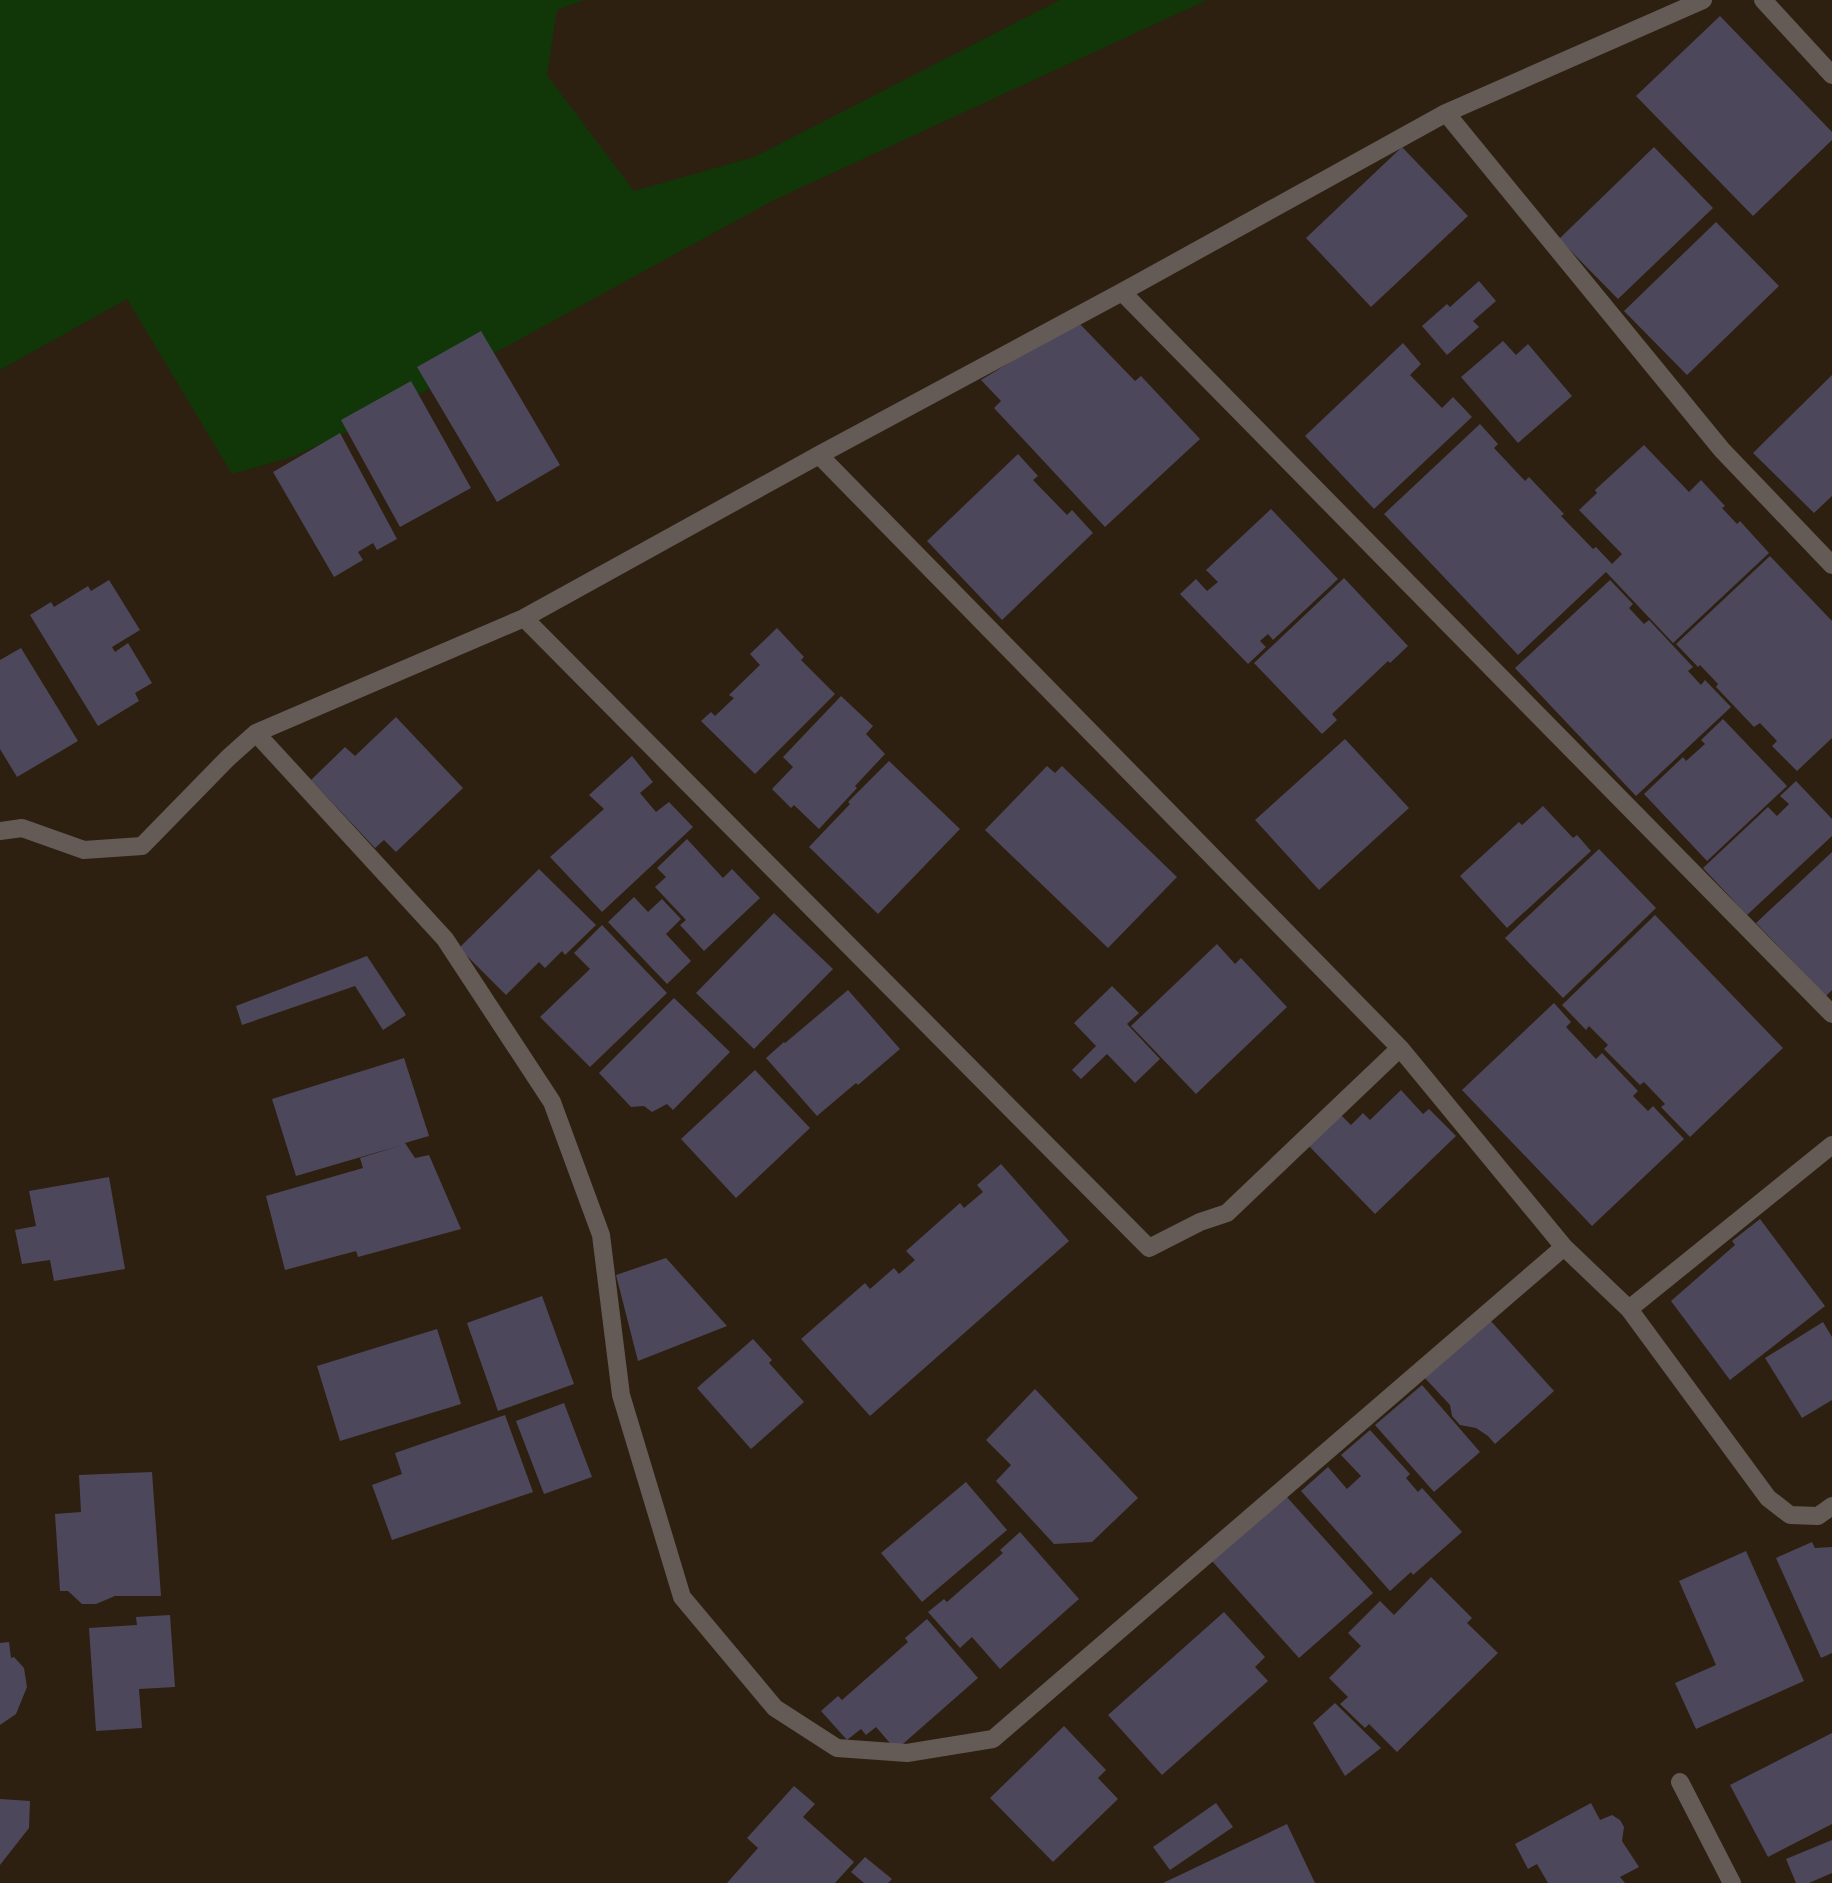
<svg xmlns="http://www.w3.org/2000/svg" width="1832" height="1883" font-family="Ubuntu,sans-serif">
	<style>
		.green { fill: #113607 }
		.building { fill: #4d475b }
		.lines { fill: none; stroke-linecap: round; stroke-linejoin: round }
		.street { stroke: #655b56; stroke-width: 18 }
	</style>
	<rect width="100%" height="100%" fill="#2d2010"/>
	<!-- green -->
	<path class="green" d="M0,0H584L557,10L547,75L634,191L754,157L1060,0H1207L772,201L367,423L292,457L232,474L127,299L0,370Z"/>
	<!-- building -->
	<path class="building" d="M1720,16L1832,132V140L1753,216L1636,96Z
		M1402,147L1468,216L1371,307L1306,238Z
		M1654,147L1713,208L1618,299L1559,239Z
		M1716,222L1779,286L1687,375L1624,311Z
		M1479,281L1496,301L1473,321L1479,327L1447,355L1422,326L1447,304L1450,307Z
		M1077,321L1135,381L1141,376L1200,439L1105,527L994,408L1001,401L981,380Z
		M481,331L560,465L497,502L417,367Z
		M1503,341L1516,355L1528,344L1572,396L1518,443L1461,377Z
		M1403,343L1421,364L1410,375L1442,408L1453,397L1472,417L1374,509L1305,436Z
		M1832,375V496L1814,513L1753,453Z
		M411,381L471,488L400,527L341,420Z
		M1480,424L1498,444L1494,448L1525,481L1529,477L1564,514L1561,516L1593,549L1596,547L1612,564L1622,554L1579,510L1597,493L1595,490L1644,445L1689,492L1701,480L1725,506L1722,508L1737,524L1740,521L1769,553L1673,643L1606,572L1518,655L1384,514Z
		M340,433L397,539L377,550L373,543L358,552L363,560L334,577L273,472Z
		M1018,454L1038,476L1033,480L1067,515L1072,510L1093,533L1002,620L927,541Z
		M1271,509L1338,579L1273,640L1268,634L1260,641L1266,647L1248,664L1180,594L1196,579L1207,591L1218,582L1206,570Z
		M1770,556L1832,621V738L1797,771L1772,746L1777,741L1760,723L1754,727L1716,687L1718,684L1700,665L1698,667L1676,644Z
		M1344,578L1408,646L1390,663L1388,661L1332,714L1337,720L1322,734L1254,663Z
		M109,580L140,630L112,647L115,652L128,643L152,683L135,693L139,701L98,726L30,615L51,602L54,607L88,586L91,591Z
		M1610,580L1633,604L1629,608L1644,624L1649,620L1693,667L1688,671L1701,685L1705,680L1731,707L1636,796L1515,668Z
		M777,628L804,657L801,660L835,694L755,774L701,721L711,712L715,716L734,698L729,695L760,665L750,654Z
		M21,648L78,741L17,777L0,749V660Z
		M841,696L873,726L866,734L885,754L855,786L857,788L819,829L794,805L791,808L772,789L793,767L783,757Z
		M396,717L463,788L396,852L384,840L375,848L311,780L345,747L355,756Z
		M1723,719L1787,786L1707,861L1644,794L1683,757L1686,761L1705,744L1701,740Z
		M1345,739L1409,808L1319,890L1255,820Z
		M632,756L653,782L640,793L656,812L669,802L693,827L602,912L550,857L604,809L589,795Z
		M889,761L960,829L878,914L809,847L850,804L848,802Z
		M1047,766L1055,773L1062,766L1177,877L1108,948L985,830Z
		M1796,781L1832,819V836L1747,915L1703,868L1768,807L1777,816L1789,804L1780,796Z
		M1543,806L1573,838L1577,835L1591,851L1507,928L1460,876L1519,822L1522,825Z
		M687,839L723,878L732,869L760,898L704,951L680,925L686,920L655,887L666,877L657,868Z
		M1599,849L1656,908L1563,998L1505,938Z
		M1832,852V990L1826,996L1756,923Z
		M539,869L596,925L565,955L562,951L545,968L539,962L506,995L459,948Z
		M634,897L648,912L662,899L681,919L666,934L691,961L667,984L608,922Z
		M774,913L833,969L754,1049L696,993Z
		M1655,915L1783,1048L1690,1137L1661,1107L1665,1104L1644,1082L1640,1085L1604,1049L1608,1045L1589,1026L1586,1030L1562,1005Z
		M602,925L667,993L590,1067L540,1017L590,969L574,953Z
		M1217,944L1235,964L1241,958L1287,1007L1196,1094L1131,1026Z
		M367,956L406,1015L383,1030L355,986L242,1025L236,1006Z
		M1112,986L1139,1013L1127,1024L1160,1059L1135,1083L1107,1054L1081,1079L1072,1070L1096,1046L1074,1023Z
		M848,990L900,1049L858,1085L856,1083L817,1116L766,1058L784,1042L785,1043Z
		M674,998L730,1052L673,1110L667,1104L652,1112L644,1106L631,1107L599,1073Z
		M1554,1003L1571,1022L1566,1027L1596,1059L1602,1053L1638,1091L1633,1096L1648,1111L1653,1106L1684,1139L1592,1226L1462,1090Z
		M404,1058L429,1136L405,1143L415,1158L429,1155L461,1229L358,1257L356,1251L285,1270L266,1196L363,1168L360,1158L402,1145L296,1176L272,1099Z
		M755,1070L810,1128L736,1198L681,1139Z
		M1401,1090L1423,1114L1429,1109L1456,1136L1375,1214L1308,1145L1340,1114L1351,1125L1363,1113L1370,1120Z
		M1001,1164L1069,1241L870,1416L801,1339L865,1283L870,1289L894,1268L899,1274L915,1260L906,1251L960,1203L964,1208L983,1192L977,1185Z
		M109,1177L125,1269L54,1281L50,1260L22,1264L15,1230L36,1226L29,1191Z
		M1760,1219L1825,1306L1730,1380L1671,1301L1735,1245L1732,1241Z
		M666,1258L727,1326L638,1361L616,1275Z
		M542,1296L574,1384L498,1411L467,1323Z
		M1490,1320L1554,1391L1495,1444L1488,1436L1476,1428L1460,1425L1452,1416L1450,1405L1423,1376Z
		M1823,1322L1832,1337V1400L1802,1418L1765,1358Z
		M437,1329L461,1404L340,1441L317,1366Z
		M753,1339L772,1360L769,1363L804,1402L751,1449L697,1388Z
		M1422,1385L1480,1452L1434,1492L1375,1425Z
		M1035,1389L1138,1498L1092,1542L1054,1544L996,1481L1011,1465L986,1440Z
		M564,1403L592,1477L544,1494L516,1421Z
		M505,1415L533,1492L392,1540L372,1485L402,1474L395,1453Z
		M1370,1430L1410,1474L1406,1478L1418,1492L1422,1488L1462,1532L1413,1575L1411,1572L1390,1591L1301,1491L1328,1467L1347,1489L1361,1476L1341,1455Z
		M152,1472L161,1596H115L96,1604H82L68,1591H60L55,1514L81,1512L79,1475Z
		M966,1482L1007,1530L922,1602L881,1553Z
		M1286,1496L1373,1593L1299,1658L1212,1561Z
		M1020,1532L1079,1599L1000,1669L972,1637L960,1648L928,1612L944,1599L947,1602L1003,1553L1000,1550Z
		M1812,1542L1815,1548L1832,1547V1653L1821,1658L1776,1558Z
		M1746,1551L1804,1681L1696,1729L1675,1683L1716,1665L1679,1581Z
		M1431,1577L1472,1618L1467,1623L1498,1653L1397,1752L1369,1724L1365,1728L1340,1704L1348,1697L1329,1678L1361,1646L1348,1633L1380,1601L1394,1615Z
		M1224,1612L1265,1657L1255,1667L1268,1681L1162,1775L1108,1715Z
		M170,1615L175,1687L139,1689L142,1728L96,1731L89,1628L137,1625L136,1617Z
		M927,1619L978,1678L896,1750L876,1727L866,1735L861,1729L847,1740L821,1711L838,1696L842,1700L908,1642L905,1638Z
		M9,1642L11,1658L14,1657L24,1668L27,1687L16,1714L0,1725V1643Z
		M1335,1703L1381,1748L1345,1776L1313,1723Z
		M1064,1726L1106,1770L1098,1778L1118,1799L1053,1862L990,1798Z
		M1832,1733V1824L1768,1857L1730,1785Z
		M794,1786L815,1804L803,1817L854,1862L835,1883H727L758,1848L747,1838Z
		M0,1799L30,1801L29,1828L0,1865Z
		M1216,1803L1233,1827L1170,1870L1153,1847Z
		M1591,1803L1600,1820L1612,1815L1620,1820L1624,1827L1622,1841L1639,1867L1620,1877L1625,1883H1548L1537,1864L1528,1869L1515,1844Z
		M1287,1824L1315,1883H1163Z
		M1832,1840V1873L1809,1883H1796L1786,1859Z
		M865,1857L892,1879L888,1883H864L851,1872Z"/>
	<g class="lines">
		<!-- street -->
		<path class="street" d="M1763,0L1832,75
			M1446,113L1722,450L1832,565
			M1122,292L1832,1014
			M819,455L1400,1048L1564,1247L1629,1309L1768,1498L1790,1515L1818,1516L1832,1506
			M524,618L1149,1248L1200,1222L1227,1213L1400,1048
			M256,733L445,939L552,1102L601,1235L621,1395L682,1597L775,1708L837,1748L907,1753L993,1739L1564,1247
			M0,831L22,828L84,850L142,846L228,758L256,733L524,618L819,455L1122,292L1446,113L1703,0
			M1629,1309L1832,1145
			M1680,1782L1732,1883"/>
	</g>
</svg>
